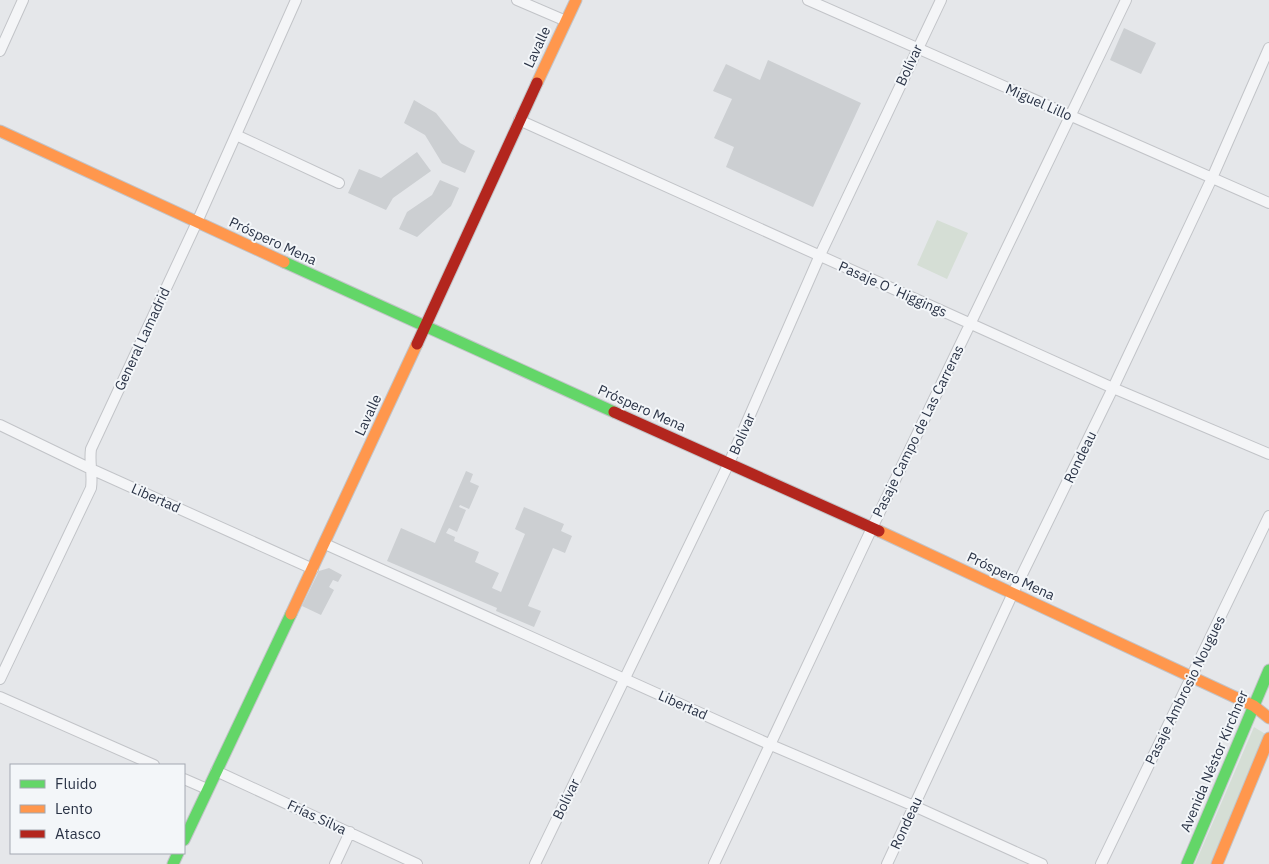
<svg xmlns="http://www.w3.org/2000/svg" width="1269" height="864" font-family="'IBM Plex Sans',sans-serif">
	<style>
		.green { fill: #d5ded5 }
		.building { fill: #cccfd2 }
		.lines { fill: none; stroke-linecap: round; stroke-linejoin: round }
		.street-casing { stroke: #c2c4c8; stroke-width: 12 }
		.fast-casing { stroke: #c2c4c8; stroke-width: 13 }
		.slow-casing { stroke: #c2c4c8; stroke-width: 13 }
		.jam-casing { stroke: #c2c4c8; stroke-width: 13 }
		.street { stroke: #f4f5f7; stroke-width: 10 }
		.fast { stroke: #63d668; stroke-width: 11 }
		.slow { stroke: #ff974d; stroke-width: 11 }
		.jam { stroke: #b3261e; stroke-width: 11 }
		.labels { text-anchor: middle; stroke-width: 4; stroke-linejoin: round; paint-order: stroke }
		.street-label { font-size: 14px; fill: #2a3346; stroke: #f3f6f9 }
	</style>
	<rect width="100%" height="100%" fill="#e5e7ea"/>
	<!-- green -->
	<path class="green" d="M937,220L968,233L947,279L917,265Z
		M1254,727L1267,735L1212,864H1195Z"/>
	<!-- building -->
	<path class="building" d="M1124,28L1156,43L1141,74L1110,60Z
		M768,60L861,103L813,207L726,167L734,147L714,138L732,99L713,91L726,64L760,80Z
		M414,100L436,113L460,143L475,151L465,173L442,163L425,135L404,123Z
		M417,152L431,171L393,198L386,210L348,193L359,169L381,178Z
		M440,180L459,188L451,206L417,237L399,229L407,212L432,195Z
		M466,471L473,474L470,482L479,486L469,509L460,505L459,507L466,510L457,532L449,528L446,533L455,537L454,541L479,552L475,562L499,573L492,588L501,592L525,534L515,529L524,507L564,524L561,531L572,536L565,553L553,548L528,606L541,611L534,627L496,611L497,608L387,561L401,528L435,543Z
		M329,568L342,575L338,582L333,580L329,587L334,590L321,615L302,606L319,571Z"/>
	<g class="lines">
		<!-- street casing -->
		<g class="street-casing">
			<path id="street" d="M517,0L566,21
				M808,0L1269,203
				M0,51L23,0
				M519,120L1113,388L1269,454
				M236,135L339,183
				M0,425L91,469L313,569
				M325,544L771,745L914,806L1042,864
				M0,679L91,488C93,474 89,462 91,449L197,222L296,0
				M0,697L154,765
				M216,771L417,864
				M184,779L207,789
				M335,864L350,832
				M535,864L729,463L820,255L941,0
				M714,864L872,528L1126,0
				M887,864L1013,593L1113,388L1212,178L1269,48
				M1101,864L1269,516"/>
		</g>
		<!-- fast casing -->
		<g class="fast-casing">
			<path id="fast" d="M284,262L614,412
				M184,840L291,614
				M173,864L178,853
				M1187,864L1269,670"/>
		</g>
		<!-- slow casing -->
		<g class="slow-casing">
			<path id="slow" d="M537,83L576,0
				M0,131L284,262
				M879,531L1254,706L1269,718
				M291,614L417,344
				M1217,864L1269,738"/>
		</g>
		<!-- jam casing -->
		<g class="jam-casing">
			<path id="jam" d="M417,344L537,83
				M614,412L879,531"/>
		</g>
		<!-- street -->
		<use href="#street" class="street"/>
		<!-- fast -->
		<use href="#fast" class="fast"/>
		<!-- slow -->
		<use href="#slow" class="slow"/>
		<!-- jam -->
		<use href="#jam" class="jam"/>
	</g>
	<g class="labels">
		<!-- street labels -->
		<g class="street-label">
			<text transform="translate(537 47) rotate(-65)" y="5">Lavalle</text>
			<text transform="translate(909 65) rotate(-65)" y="5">Bolívar</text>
			<text transform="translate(1039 102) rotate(24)" y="5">Miguel Lillo</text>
			<text transform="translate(273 241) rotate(25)" y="5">Próspero Mena</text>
			<text transform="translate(893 289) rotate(24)" y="5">Pasaje O´Higgings</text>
			<text transform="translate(142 339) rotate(-65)" y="5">General Lamadrid</text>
			<text transform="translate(642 408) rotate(24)" y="5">Próspero Mena</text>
			<text transform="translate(368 415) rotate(-65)" y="5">Lavalle</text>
			<text transform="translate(918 431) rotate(-64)" y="5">Pasaje Campo de Las Carreras</text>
			<text transform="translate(742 434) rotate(-66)" y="5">Bolívar</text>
			<text transform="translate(1080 457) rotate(-64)" y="5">Rondeau</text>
			<text transform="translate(156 498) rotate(24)" y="5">Libertad</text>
			<text transform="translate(1011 576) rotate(25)" y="5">Próspero Mena</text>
			<text transform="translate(1185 690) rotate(-64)" y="5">Pasaje Ambrosio Nougues</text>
			<text transform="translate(683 705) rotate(24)" y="5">Libertad</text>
			<text transform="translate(1214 761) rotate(-67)" y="5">Avenida Néstor Kirchner</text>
			<text transform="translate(566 799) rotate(-64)" y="5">Bolívar</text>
			<text transform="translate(317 817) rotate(25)" y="5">Frías Silva</text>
			<text transform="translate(906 823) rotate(-65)" y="5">Rondeau</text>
		</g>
	</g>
	<!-- legend -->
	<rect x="10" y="764" width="175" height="90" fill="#f3f6f9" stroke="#a3a8b1"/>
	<rect x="20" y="780" width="25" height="8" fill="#63d668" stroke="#a3a8b1"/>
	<text x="55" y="789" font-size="15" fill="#2a3346">Fluido</text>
	<rect x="20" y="805" width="25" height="8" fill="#ff974d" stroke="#a3a8b1"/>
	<text x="55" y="814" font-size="15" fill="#2a3346">Lento</text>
	<rect x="20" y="830" width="25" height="8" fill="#b3261e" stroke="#a3a8b1"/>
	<text x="55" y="839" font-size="15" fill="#2a3346">Atasco</text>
</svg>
